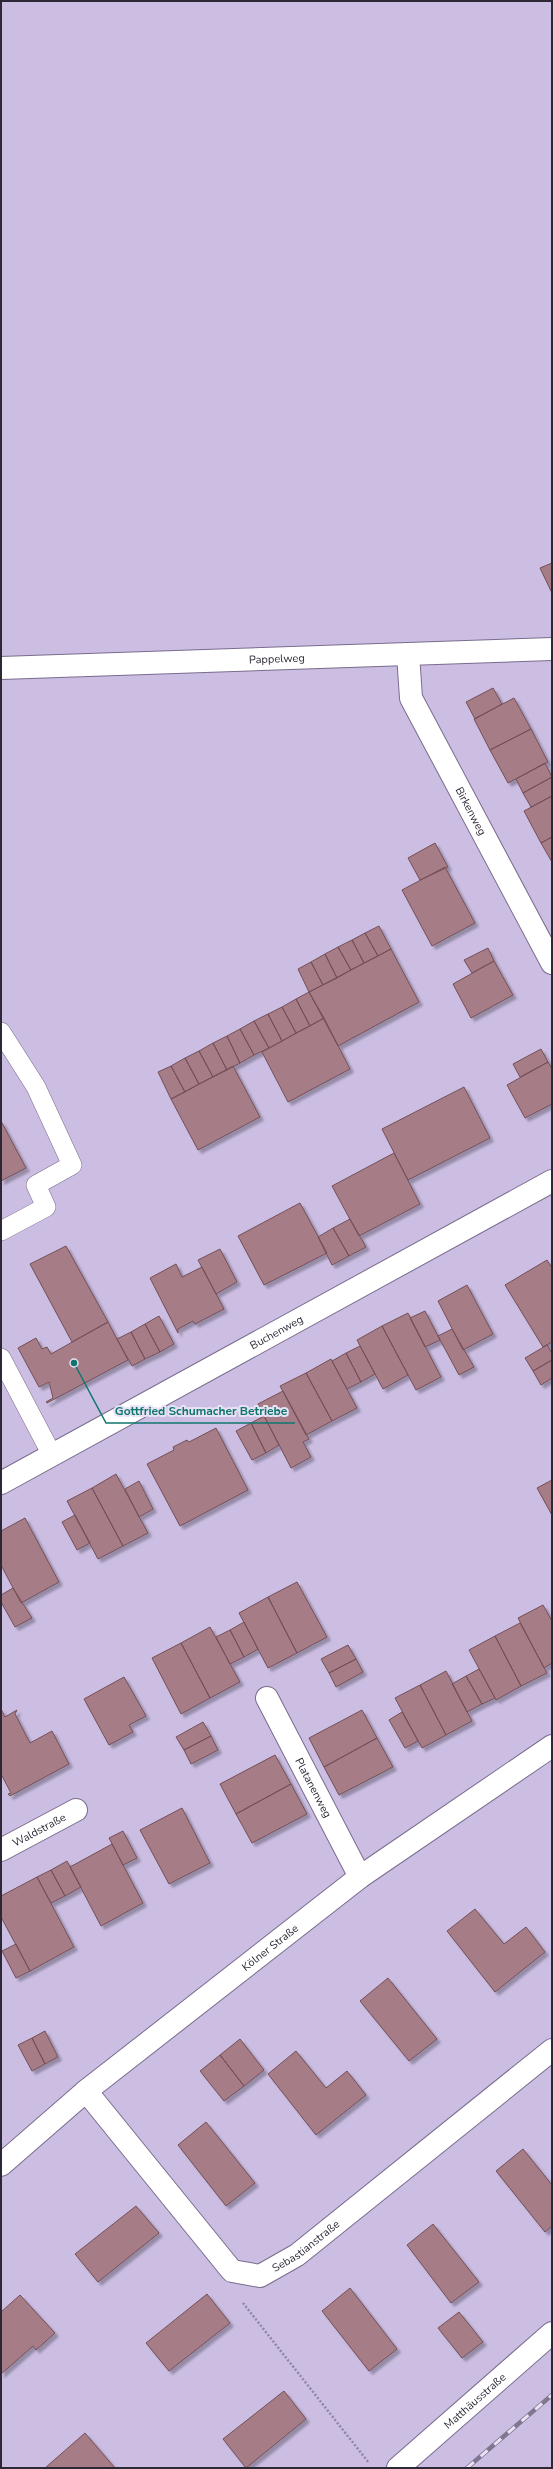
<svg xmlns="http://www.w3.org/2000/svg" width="553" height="2469" font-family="'Nunito Sans',sans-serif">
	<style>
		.building { fill: #a67d87; stroke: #744e58; filter: url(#shadow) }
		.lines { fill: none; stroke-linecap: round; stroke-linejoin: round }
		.service-casing { stroke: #796c8d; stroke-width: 20 }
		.minor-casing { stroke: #796c8d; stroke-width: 24 }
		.tertiary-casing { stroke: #796c8d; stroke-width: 24 }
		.path { stroke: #9086a2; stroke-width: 2.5; stroke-dasharray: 2 2; stroke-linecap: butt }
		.service { stroke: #fff; stroke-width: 19 }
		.minor { stroke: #fff; stroke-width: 22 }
		.tertiary { stroke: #fff; stroke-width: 22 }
		.rail-casing { stroke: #807690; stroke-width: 4.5 }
		.rail { stroke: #e9e2f5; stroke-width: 3; stroke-dasharray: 9; stroke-linecap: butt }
		.labels { text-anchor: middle; stroke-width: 4; stroke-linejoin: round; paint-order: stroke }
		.street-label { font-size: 11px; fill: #2d2836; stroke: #e9e2f5 }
		.leader { fill: none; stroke: #0f766e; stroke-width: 1.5 }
		.callout-dot { fill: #0f766e; stroke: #e9e2f5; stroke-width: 1.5 }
		.callout-label { font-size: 12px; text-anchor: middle; font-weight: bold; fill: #0f766e; stroke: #e9e2f5; stroke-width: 4; stroke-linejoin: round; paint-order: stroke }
	</style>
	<defs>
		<filter id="shadow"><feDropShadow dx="3.5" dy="3.5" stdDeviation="1" flood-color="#0004"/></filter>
	</defs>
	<rect width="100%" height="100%" fill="#ccbee3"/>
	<!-- building -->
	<path class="building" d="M552,563V593L540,568Z
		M493,688L502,704L475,719L466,702Z
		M514,698L531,729L490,750L474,719Z
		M531,729L548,762L508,783L490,750Z
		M545,763L552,777L523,793L516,779Z
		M552,777V796L531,807L523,793Z
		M552,796V837L541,843L524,811Z
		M552,837V862L541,843Z
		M435,843L448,867L420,880L408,858Z
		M445,867L475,923L432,946L402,890Z
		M379,926L391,949L378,956L365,933Z
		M365,933L378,956L364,963L352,940Z
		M352,940L364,963L351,970L338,947Z
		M338,947L351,970L337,978L325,954Z
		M488,948L494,961L472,973L464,960Z
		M391,949L419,1002L338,1046L309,992Z
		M325,954L337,978L323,985L311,962Z
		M494,961L513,995L471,1018L453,984Z
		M311,962L323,985L309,992L298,969Z
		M309,992L324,1018L310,1026L296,999Z
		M296,999L310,1026L296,1033L282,1007Z
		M282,1007L296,1033L282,1041L268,1014Z
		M268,1014L282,1041L269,1048L254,1021Z
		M324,1018L350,1069L288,1102L262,1052Z
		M254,1021L269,1048L254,1055L240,1029Z
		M240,1029L254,1055L240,1063L227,1036Z
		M227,1036L240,1063L227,1070L213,1043Z
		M213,1043L227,1070L213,1077L199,1051Z
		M541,1049L548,1062L520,1077L513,1064Z
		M199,1051L213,1077L199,1084L185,1058Z
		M185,1058L199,1084L185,1092L171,1066Z
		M548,1062L552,1069V1104L525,1118L507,1085Z
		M171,1066L185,1092L171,1099L158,1072Z
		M233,1066L260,1117L198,1150L171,1099Z
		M464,1087L490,1138L408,1180L382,1129Z
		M1,1121L26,1168L1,1181Z
		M394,1153L420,1204L359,1236L332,1186Z
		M300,1203L327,1253L264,1285L238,1236Z
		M350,1219L366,1247L349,1256L333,1228Z
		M333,1228L349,1256L332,1265L318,1237Z
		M66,1246L108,1322L72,1342L30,1264Z
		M220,1249L237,1282L216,1294L198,1260Z
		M547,1260L552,1268V1342L543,1347L505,1285Z
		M176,1264L182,1277L202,1267L224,1309L195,1324L193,1321L178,1329V1333L150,1278Z
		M467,1285L493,1334L463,1350L438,1301Z
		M425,1311L440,1340L425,1347L410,1318Z
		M408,1313L441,1377L416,1390L382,1326Z
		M159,1316L174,1344L160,1352L145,1324Z
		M108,1322L128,1360L47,1403L46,1402L53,1398L49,1382L39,1387L18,1348L36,1338L42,1349L47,1347L51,1354Z
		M145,1324L160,1352L145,1359L131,1332Z
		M382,1326L408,1375L383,1389L357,1340Z
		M452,1329L474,1367L459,1375L438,1336Z
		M131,1332L145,1359L132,1366L117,1339Z
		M547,1345L552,1353V1360L533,1371L525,1358Z
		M360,1346L375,1374L361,1382L346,1353Z
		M346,1353L361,1382L347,1389L332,1361Z
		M331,1359L357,1408L332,1421L306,1373Z
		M552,1360V1378L541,1385L533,1371Z
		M306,1373L332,1421L306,1435L280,1386Z
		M283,1391L309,1439L303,1442L311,1457L291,1468L258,1404Z
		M264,1416L279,1445L266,1453L251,1423Z
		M251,1423L266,1453L252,1460L236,1431Z
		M216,1428L248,1490L180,1526L147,1464L174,1450L173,1447L187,1440L189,1442Z
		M116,1474L148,1533L123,1546L92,1488Z
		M552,1480V1515L537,1488Z
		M139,1481L153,1509L139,1517L125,1489Z
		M92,1488L123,1546L98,1559L67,1501Z
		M75,1515L90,1543L77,1550L62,1522Z
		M25,1518L59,1582L21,1603L1,1565V1531Z
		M297,1582L327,1637L297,1653L268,1597Z
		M13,1588L32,1618L15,1627L1,1602V1595Z
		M268,1597L297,1653L268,1668L239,1613Z
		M543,1605L552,1621V1663L544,1668L518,1618Z
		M244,1622L258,1649L244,1657L230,1630Z
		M520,1623L547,1673L521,1686L495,1636Z
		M210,1627L240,1682L210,1698L181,1643Z
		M230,1630L244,1657L230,1664L216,1637Z
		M495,1636L521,1686L496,1700L469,1650Z
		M181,1643L210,1698L181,1714L152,1658Z
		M348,1645L356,1659L329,1673L321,1659Z
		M356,1659L363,1672L336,1687L329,1673Z
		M479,1669L495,1698L482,1704L466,1676Z
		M446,1671L472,1721L446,1735L420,1685Z
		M466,1676L482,1704L467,1712L452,1684Z
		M124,1677L146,1716L129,1725L133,1732L109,1745L84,1699Z
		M420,1685L446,1735L422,1748L395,1698Z
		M1,1709L5,1717L17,1710L15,1714L30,1743L52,1731L69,1764L10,1796L8,1794L11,1793L1,1774Z
		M362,1710L377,1738L324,1767L309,1738Z
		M402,1712L418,1741L405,1748L389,1720Z
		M203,1722L211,1736L184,1750L176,1737Z
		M211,1736L218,1750L191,1764L184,1750Z
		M377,1738L393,1767L339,1795L324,1767Z
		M275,1755L291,1784L236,1814L220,1784Z
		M291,1784L307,1814L252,1843L236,1814Z
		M182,1808L210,1863L169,1884L140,1830Z
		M123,1831L137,1858L123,1865L109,1838Z
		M112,1844L143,1903L101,1926L70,1867Z
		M67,1861L81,1887L65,1896L51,1870Z
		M51,1870L65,1896L51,1903L37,1877Z
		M37,1877L74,1947L30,1971L1,1917V1896Z
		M475,1909L504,1944L526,1927L545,1952L495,1992L447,1931Z
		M16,1944L30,1971L16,1978L2,1951Z
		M388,1978L437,2039L409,2061L360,2001Z
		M45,2031L58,2057L45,2064L32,2038Z
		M32,2038L45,2064L32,2071L18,2045Z
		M240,2039L264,2070L244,2086L220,2055Z
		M296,2051L326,2088L347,2071L366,2095L316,2135L268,2074Z
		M220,2055L244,2086L224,2101L200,2071Z
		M206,2122L255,2183L226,2206L178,2145Z
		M523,2149L552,2185V2226L545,2232L496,2171Z
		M136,2206L159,2233L98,2282L75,2254Z
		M433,2224L479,2282L451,2303L407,2245Z
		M350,2288L397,2349L369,2371L322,2311Z
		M207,2294L230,2323L169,2371L146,2343Z
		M20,2295L55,2333L36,2350L33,2346L1,2374V2312Z
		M459,2312L483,2342L462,2358L438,2328Z
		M284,2391L306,2419L246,2468L223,2439Z
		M85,2433L115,2468H45Z"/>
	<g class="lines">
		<!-- service casing -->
		<g class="service-casing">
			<path id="service" d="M1,1032L36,1087L72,1165L36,1185L46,1207L1,1231
				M1,1358L52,1455"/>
		</g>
		<!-- minor casing -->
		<g class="minor-casing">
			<g id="minor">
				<path id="s1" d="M408,654L411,698L552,963"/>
				<path id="s2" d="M1,668L552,649"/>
				<path id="s3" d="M1,1483L552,1181"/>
				<path id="s4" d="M267,1698L360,1877"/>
				<path id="s5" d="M1,1850L76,1810"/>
				<path id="s6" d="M86,2091L232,2271L260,2276L297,2255L552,2050"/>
				<path id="s7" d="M398,2468L552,2333"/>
			</g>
		</g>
		<!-- tertiary casing -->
		<g class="tertiary-casing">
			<g id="tertiary">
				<path id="s8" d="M1,2165L86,2091L360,1877L552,1746"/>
			</g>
		</g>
		<!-- path -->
		<path class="path" d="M243,2303L369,2463"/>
		<!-- service -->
		<use href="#service" class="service"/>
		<!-- minor -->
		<use href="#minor" class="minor"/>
		<!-- tertiary -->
		<use href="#tertiary" class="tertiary"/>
		<!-- rail casing -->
		<g class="rail-casing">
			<path id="rail" d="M467,2468L552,2395"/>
		</g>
		<!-- rail -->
		<use href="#rail" class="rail"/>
	</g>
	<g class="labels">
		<!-- street labels -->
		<g class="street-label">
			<text dy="4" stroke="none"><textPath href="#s2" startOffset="276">Pappelweg</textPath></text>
			<text dy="4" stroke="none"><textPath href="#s1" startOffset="172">Birkenweg</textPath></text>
			<text dy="4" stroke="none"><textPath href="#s3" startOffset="314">Buchenweg</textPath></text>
			<text dy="4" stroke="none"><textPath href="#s4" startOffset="101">Platanenweg</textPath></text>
			<text dy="4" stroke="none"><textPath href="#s5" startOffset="43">Waldstraße</textPath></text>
			<text dy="4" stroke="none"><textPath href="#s8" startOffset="346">Kölner Straße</textPath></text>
			<text dy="4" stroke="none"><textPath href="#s6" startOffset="315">Sebastianstraße</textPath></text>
			<text dy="4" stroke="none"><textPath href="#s7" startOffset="102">Matthäusstraße</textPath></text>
		</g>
	</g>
	<!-- callouts -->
	<path class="leader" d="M74 1363L106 1423H295"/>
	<circle class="callout-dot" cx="74" cy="1363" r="4"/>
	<g class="callout-label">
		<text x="201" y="1415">Gottfried Schumacher Betriebe</text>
	</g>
	<!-- border -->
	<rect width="553" height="2469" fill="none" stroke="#2d2836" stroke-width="4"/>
</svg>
